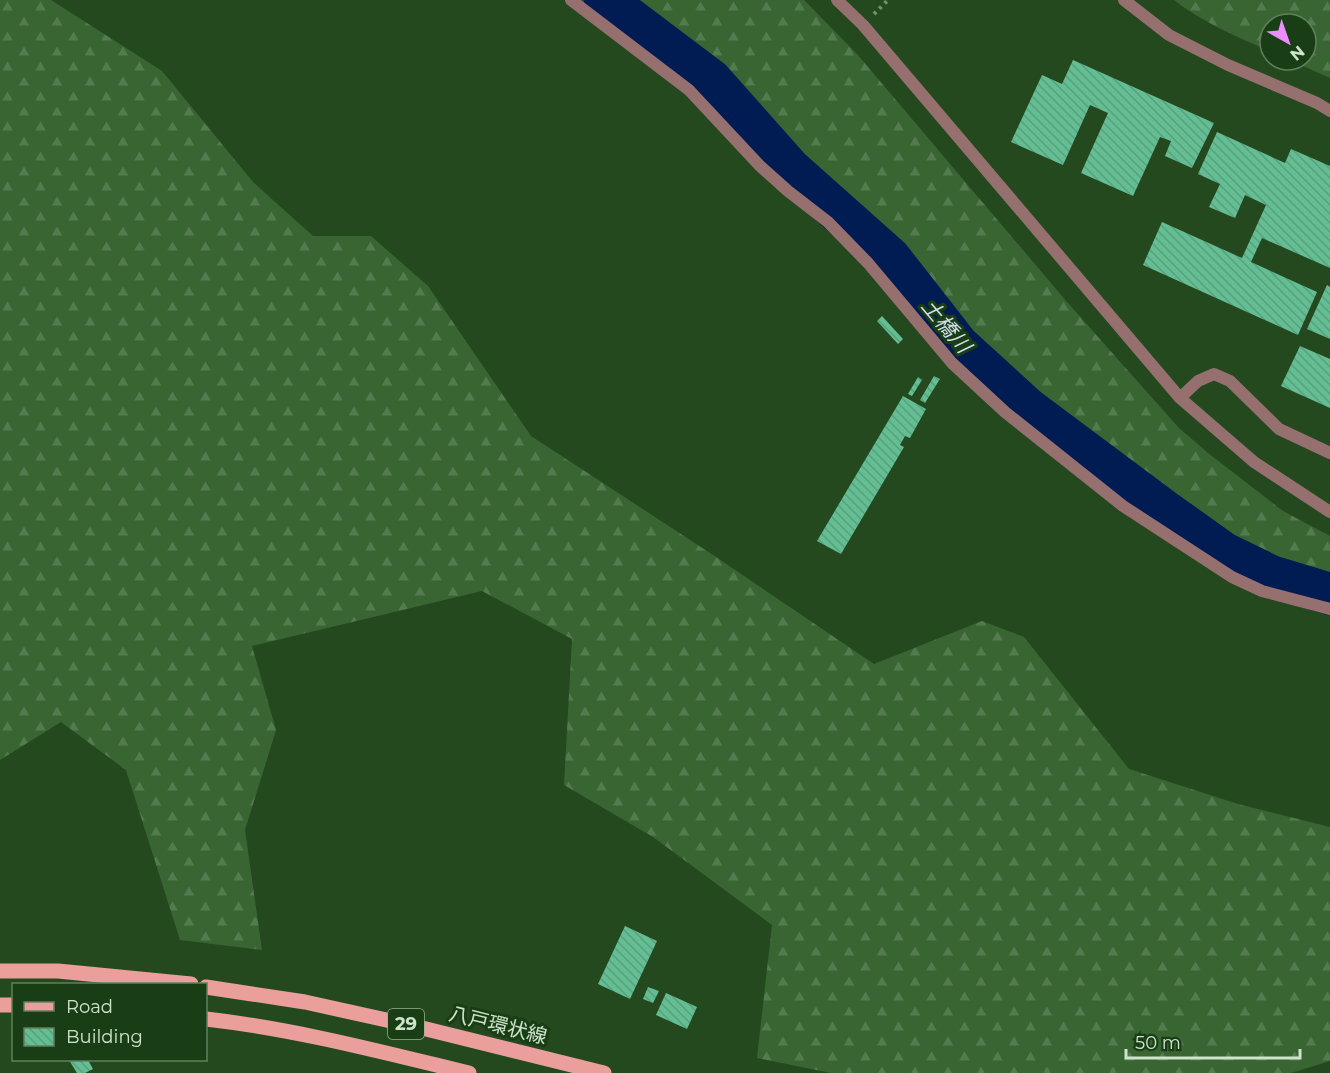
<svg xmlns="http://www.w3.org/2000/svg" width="1330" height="1073" font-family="Montserrat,'Noto Sans JP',sans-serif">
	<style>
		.forest { fill: url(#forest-firs) }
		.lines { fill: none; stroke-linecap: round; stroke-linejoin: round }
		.river { stroke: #011b53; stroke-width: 42 }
		.building { fill: url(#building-back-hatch) }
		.path { stroke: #708f6c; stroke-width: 4; stroke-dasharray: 3 4.5; stroke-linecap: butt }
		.minor { stroke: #96706f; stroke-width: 12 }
		.tertiary { stroke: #96706f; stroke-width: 12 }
		.primary { stroke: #eb9f9c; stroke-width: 15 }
		.labels { text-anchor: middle; stroke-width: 6; stroke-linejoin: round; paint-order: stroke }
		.shield { fill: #193e15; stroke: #98b294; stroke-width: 1.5 }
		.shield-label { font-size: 18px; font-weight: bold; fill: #cee4cb }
		.street-label { font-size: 20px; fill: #cee4cb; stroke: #193e15 }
		.water-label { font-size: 21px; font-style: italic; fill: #d4def0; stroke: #193e15 }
	</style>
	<defs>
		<pattern id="forest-firs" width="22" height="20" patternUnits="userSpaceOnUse" patternTransform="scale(1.5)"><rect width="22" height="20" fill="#396533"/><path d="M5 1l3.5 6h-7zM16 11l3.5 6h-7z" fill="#547b4f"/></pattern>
		<pattern id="building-back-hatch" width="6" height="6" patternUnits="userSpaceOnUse" patternTransform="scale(1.5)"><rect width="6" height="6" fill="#64be93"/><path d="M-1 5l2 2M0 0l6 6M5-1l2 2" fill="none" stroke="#5aa07e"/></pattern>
	</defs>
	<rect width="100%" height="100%" fill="#24491f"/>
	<!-- forest -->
	<path class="forest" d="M0,0H51L162,71L253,182L313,236H371L428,286L531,436L710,553L874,664L982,621L1024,637L1129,769L1238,804L1330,827V1061L1291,1073H831L757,1058L772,925L653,837L564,785L572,639L482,591L252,646L276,730L245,830L262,950L180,940L126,770L61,722L0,760Z
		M615,0H804L857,54L1067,302L1178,427L1208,453L1283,511L1330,536V585L1280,572L1239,551L1198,525L1191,514L1148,483L1128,477L1032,405L960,340L919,285L918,263L906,251L892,248L790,160L716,73Z
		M1174,0H1330V78L1290,60H1306V24H1270V51C1237,37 1202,22 1174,0Z"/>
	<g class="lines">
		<!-- river -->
		<path class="river" d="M605,0L711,80L790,169L890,258L958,345L1027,408L1165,511L1224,553L1271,576L1330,594"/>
	</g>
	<!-- building -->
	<path class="building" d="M1073,60L1214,123L1192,168L1165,156L1171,141L1160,137L1133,196L1081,173L1108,113L1090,105L1063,165L1011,142L1042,75L1062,84Z
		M1217,132L1285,163L1291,149L1330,166V268L1262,238L1251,262L1317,292L1298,335L1143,265L1162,222L1242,258L1266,205L1245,195L1235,218L1209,207L1220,184L1198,174Z
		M1327,285L1330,287V339L1307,329Z
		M882,316L903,339L898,344L877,321Z
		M1300,346L1330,359V408L1281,386Z
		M934,376L940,379L925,403L920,400Z
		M918,377L922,380L912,396L908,394Z
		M903,396L926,409L910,438L905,436L900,445L904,447L841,554L817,541Z
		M625,926L657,941L630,999L598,984Z
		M648,987L659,991L653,1003L643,999Z
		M666,993L697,1007L687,1029L656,1015Z
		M69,1060H88L93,1069L85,1073H77Z"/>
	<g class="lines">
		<!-- path -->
		<path class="path" d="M874,14L888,0"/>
		<!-- minor -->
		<path class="minor" d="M571,0L689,90L760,166L788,191L828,222L868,263L952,363L1005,412L1123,506L1232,577L1262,591L1330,609
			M1124,0L1169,35L1228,65L1317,103L1330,111
			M1180,398L1198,381L1214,374L1230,381L1279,429L1330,453"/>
		<!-- tertiary -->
		<path class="tertiary" d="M837,0L863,25L1180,398L1254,462L1330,512"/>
		<!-- primary -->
		<path class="primary" d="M0,971H58L191,984
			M206,987L305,1002L418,1027L604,1073
			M0,1005H14
			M206,1019C295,1029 382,1052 469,1073"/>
	</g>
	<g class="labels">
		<!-- shield labels -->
		<rect class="shield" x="388" y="1009" width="36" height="30" rx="4.5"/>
		<g class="shield-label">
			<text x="406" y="1030">29</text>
		</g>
		<!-- street labels -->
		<g class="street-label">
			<text transform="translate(498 1025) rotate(14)" y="7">八戸環状線</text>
		</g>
		<!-- water labels -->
		<g class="water-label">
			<text transform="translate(946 326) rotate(50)" y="7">土橋川</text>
		</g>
	</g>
	<!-- legend -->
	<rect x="12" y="983" width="195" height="78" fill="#193e15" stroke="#61805e" stroke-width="1.5"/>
	<rect x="24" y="1002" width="30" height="9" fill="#eb9f9c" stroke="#61805e" stroke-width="1.5"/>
	<text x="66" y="1013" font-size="18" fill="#cee4cb">Road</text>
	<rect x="24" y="1028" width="30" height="18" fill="url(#building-back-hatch)" stroke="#61805e" stroke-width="1.5"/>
	<text x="66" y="1043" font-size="18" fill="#cee4cb">Building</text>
	<!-- north arrow -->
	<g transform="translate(1288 42) rotate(140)"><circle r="28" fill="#193e15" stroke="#61805e" stroke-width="1.5"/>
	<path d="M0-4.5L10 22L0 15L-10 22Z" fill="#eb8dfc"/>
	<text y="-9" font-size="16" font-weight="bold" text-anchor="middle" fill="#cee4cb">N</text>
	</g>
	<!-- scale -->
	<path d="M1126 1049v9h174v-9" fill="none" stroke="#cee4cb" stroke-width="3"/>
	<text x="1135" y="1049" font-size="18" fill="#cee4cb" stroke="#193e15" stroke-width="4.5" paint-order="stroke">50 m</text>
</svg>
